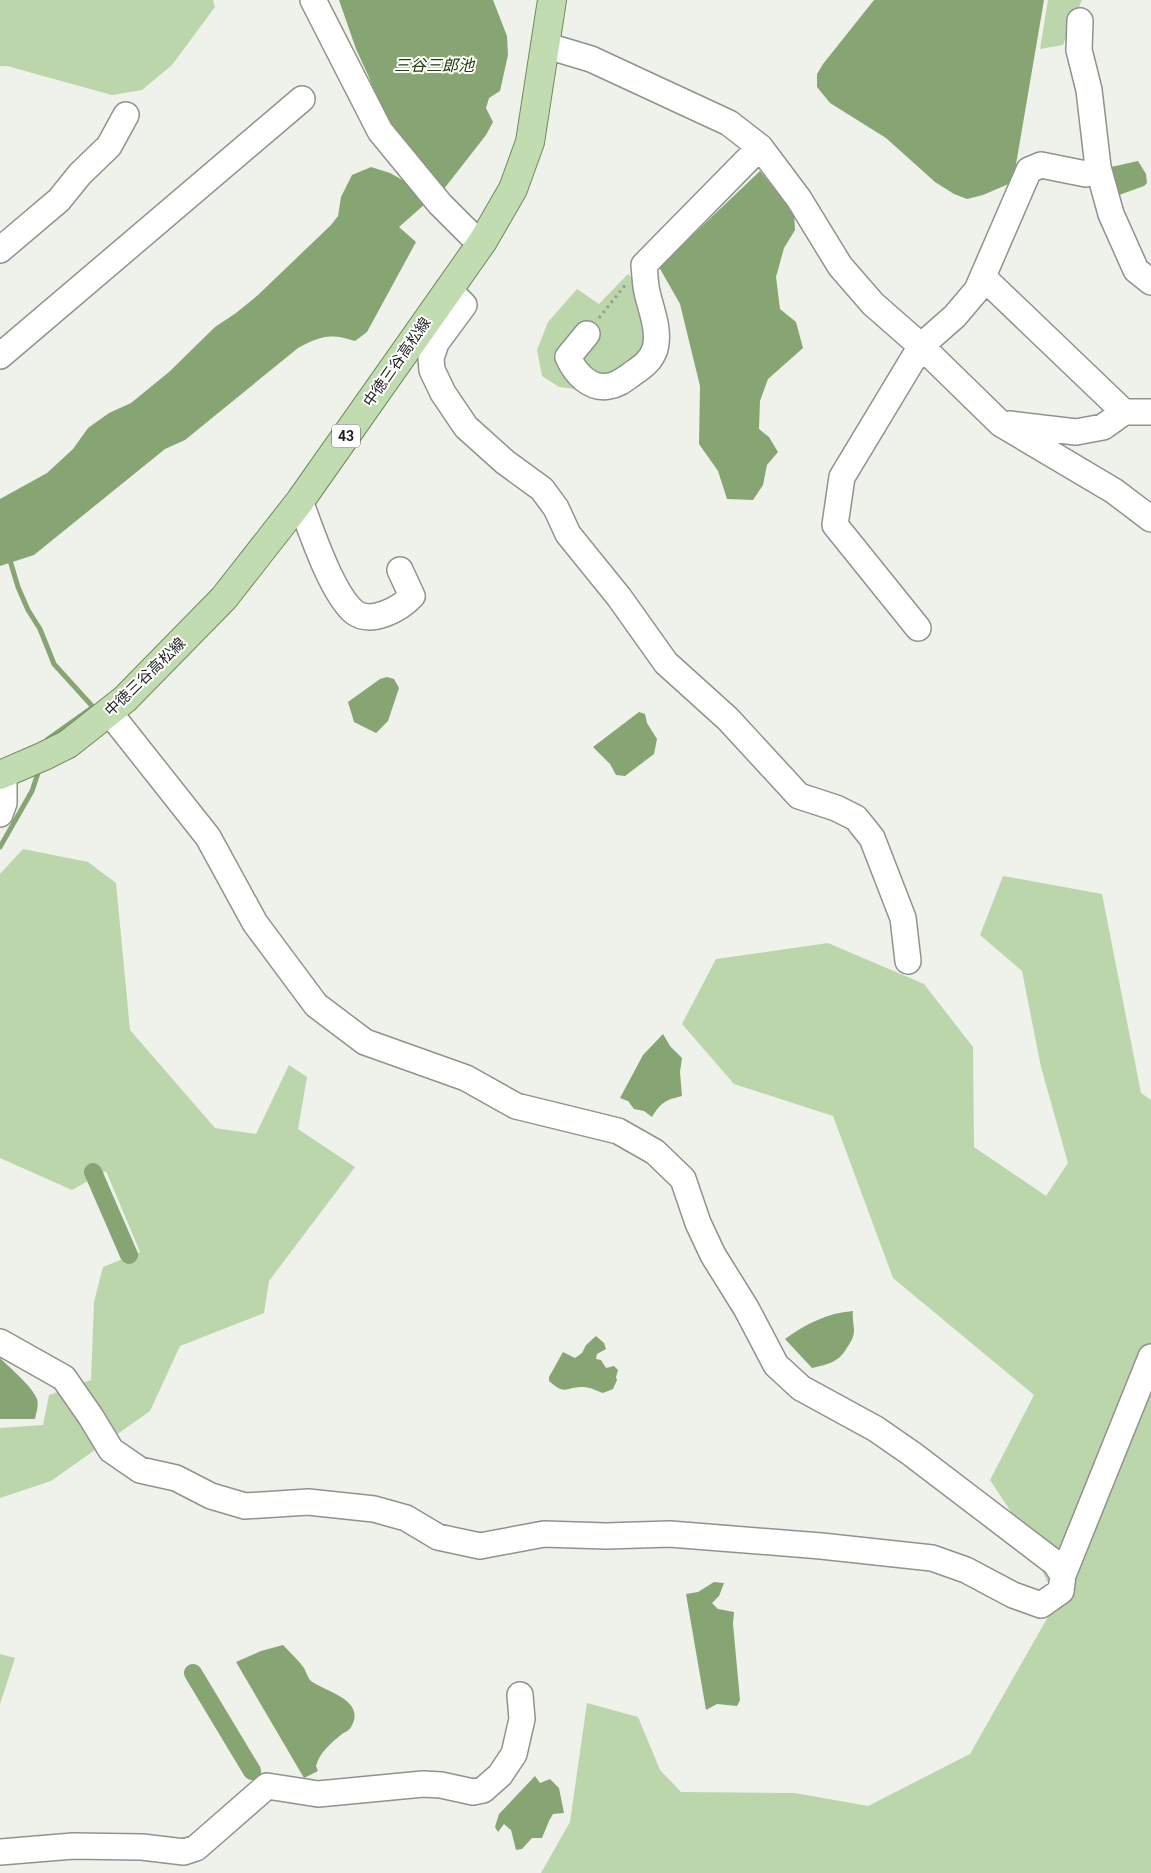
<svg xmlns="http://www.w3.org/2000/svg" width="1151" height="1873" font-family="Roboto,'Noto Sans JP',sans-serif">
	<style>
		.green { fill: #bbd6aa }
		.water { fill: #87a573 }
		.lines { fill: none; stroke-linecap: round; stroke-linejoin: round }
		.stream { stroke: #87a573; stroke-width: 5 }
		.canal { stroke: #87a573; stroke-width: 18 }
		.minor-casing { stroke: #8f938d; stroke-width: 28 }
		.major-casing { stroke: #6f8a5b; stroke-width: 30 }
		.path { stroke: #999b97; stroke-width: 3; stroke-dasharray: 2.5 4; stroke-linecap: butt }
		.minor { stroke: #fff; stroke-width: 25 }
		.major { stroke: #c2dcb1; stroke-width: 28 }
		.labels { text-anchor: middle; stroke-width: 4; stroke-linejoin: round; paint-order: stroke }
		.shield { fill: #fff; stroke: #626261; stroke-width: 1 }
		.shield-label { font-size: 14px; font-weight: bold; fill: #1e1f1d }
		.street-label { font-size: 15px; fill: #1e1f1d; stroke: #fff }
		.water-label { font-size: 16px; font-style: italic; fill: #233e08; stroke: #fff }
	</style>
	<rect width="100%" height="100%" fill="#eef2eb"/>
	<!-- green -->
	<path class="green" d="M0,0H213L215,7L172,65L142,90L112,95L7,66H0Z
		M1048,0H1082L1063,45L1040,49Z
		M628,274L644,289L653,351L583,390L559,387L542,376L537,350L548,322L577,289L599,304Z
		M23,849L88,862L116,883L130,1030L215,1128L256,1134L289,1065L307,1077L298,1129L355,1167L269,1281L264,1313L180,1346L150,1411L51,1481L0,1498V1428L43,1425L49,1395L91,1380L94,1302L103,1267L140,1252L106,1171L72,1190L0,1158V874Z
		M1003,876L1102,894L1141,1093L1151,1100V1873H541L570,1822L587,1703L638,1717L660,1770L681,1792L795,1793L868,1806L970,1754L1057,1601L1019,1524L990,1480L1034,1395L893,1278L833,1116L734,1084L682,1024L716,959L828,943L924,984L973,1047L974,1147L1046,1196L1068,1163L1041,1067L1022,971L980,935Z
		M0,1654L15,1658L0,1704Z"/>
	<!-- water -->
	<path class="water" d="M339,0H493L507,36L508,55L500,91L489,98L486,108L493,122L486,135L440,194L425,204L399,227L416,242L367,332L355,341C329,333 321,336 298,348L185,440L165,449L34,555L0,566V499L47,473L73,449L88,428L109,413L131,403L169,372L215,327L236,313L258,295L331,225L338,216L341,197L352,175L371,167L390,173L406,182L388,125L368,75L356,49Z
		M874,0H1044L1013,182L983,195L967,199L954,194L935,182L886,138L830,103L817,87V74L823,64Z
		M1138,161L1146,174L1147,183L1144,186L1119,195L1111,167Z
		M760,171L794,213L795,230L784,248L776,277L780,309L796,322L803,348L768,379L760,401L759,429L769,437L778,452L767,465L763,485L753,500L727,499L718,471L699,444L700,386L680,304L659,267Z
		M387,677L394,679L399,688L388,721L376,733L354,722L348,702L380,679Z
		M639,712L645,714L647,723L657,739L654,754L625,776L616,775L610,764L593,747Z
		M663,1034L670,1046L682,1058L680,1072L682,1096C666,1100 661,1102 652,1117L644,1111L634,1109L628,1101L620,1098L643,1055Z
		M853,1311C852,1318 854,1324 854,1331C854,1336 851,1342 848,1346C839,1362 830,1364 812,1368L785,1339C806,1324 827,1313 853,1311Z
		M596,1336L604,1343L606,1349L597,1354L596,1359L601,1360L606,1368L614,1366L618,1370L616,1377L617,1380L613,1389L603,1393C597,1391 590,1387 583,1387C565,1387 566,1396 549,1381V1377L563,1352L575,1358L582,1353L586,1345Z
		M0,1358C10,1368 32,1386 37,1399C39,1406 36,1413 35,1419H0Z
		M714,1582L724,1583L719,1596L712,1603L718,1609L734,1612L733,1624L740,1700L737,1706L717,1704L706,1710L686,1594L698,1592Z
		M283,1645C290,1652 298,1660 304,1668C306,1672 308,1678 311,1681C326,1692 367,1700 351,1727C350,1730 345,1732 342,1734C331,1743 320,1752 316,1766L318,1771L304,1778L236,1662L261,1651Z
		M535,1776L540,1783L550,1779L559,1788L564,1813L553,1814L549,1821L542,1838H532L522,1849L516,1850L511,1830L504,1824L498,1832L495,1827L499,1814Z"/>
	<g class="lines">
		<!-- stream -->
		<path class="stream" d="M9,557L18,587L28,610L40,629L54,664L93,707L48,739L47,742
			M0,847L32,791L40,767"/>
		<!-- canal -->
		<path class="canal" d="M93,1172L129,1255
			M193,1673L252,1771"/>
		<!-- minor casing -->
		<g class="minor-casing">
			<path id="minor" d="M313,0L380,131L440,204L470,234L483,241
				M1080,21L1079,50L1089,90L1098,167L1111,214L1136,270L1151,282
				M544,45L591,59L729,123L760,147L799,199L840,266L873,304L921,346L1001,424L1114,491L1151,519
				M0,250L59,200L80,174L109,146L126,115
				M983,277L1124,412H1151
				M448,289L464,305L436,343L431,358L432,370L443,393L466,427L505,462L542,489L556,508L568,534L619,597L666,663L728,719L799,796L836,808L856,818L872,838L903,918L908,961
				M587,334L568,357C575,373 590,390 609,386C618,385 625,379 632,374C642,367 651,361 655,349C660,330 651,310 647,292C645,283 645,274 644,265L760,147
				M0,356L302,99
				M1009,424L1076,432L1103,427L1124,412
				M300,501C311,530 331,592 354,612C371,625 400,609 412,596L400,570
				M918,628L835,525L842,477L921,346L955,316L977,290L1029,170L1041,165L1086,174L1098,167
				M0,814L4,803V773
				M0,1342L64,1378L91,1417L111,1450L140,1470L176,1478L211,1496L245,1506L308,1502L374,1509L406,1518L438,1537L480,1546L544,1534L606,1536L670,1534L821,1546L932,1558L966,1570L1013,1595L1041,1605L1061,1591L1063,1575L1055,1563L912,1454L876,1429L801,1388L776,1365L746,1308L713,1255L698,1223L683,1179L655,1152L618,1131L516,1106L466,1078L365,1042L316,1005L255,923L208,837L109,712
				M1063,1575L1151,1357
				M0,1852L73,1846L142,1847L184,1852L196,1848L267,1786L318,1794L423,1784L441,1785L473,1792L483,1790L500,1775L514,1754L522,1719L520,1695"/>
		</g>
		<!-- major casing -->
		<g class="major-casing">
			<path id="major" d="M0,775L44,756L68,744L125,699L224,598L300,501L483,241L513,189L530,142L552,0"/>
		</g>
		<!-- path -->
		<path class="path" d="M599,318L626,284"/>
		<!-- minor -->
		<use href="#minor" class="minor"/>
		<!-- major -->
		<use href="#major" class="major"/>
	</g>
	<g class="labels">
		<!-- shield labels -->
		<rect class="shield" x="332" y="424.5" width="28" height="23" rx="4"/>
		<g class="shield-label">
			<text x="346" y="441">43</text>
		</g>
		<!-- street labels -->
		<g class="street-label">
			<text transform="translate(397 362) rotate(-55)" y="5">中徳三谷高松線</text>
			<text transform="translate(145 677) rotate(-44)" y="5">中徳三谷高松線</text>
		</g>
		<!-- water labels -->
		<g class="water-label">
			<text x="434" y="71">三谷三郎池</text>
		</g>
	</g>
</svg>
